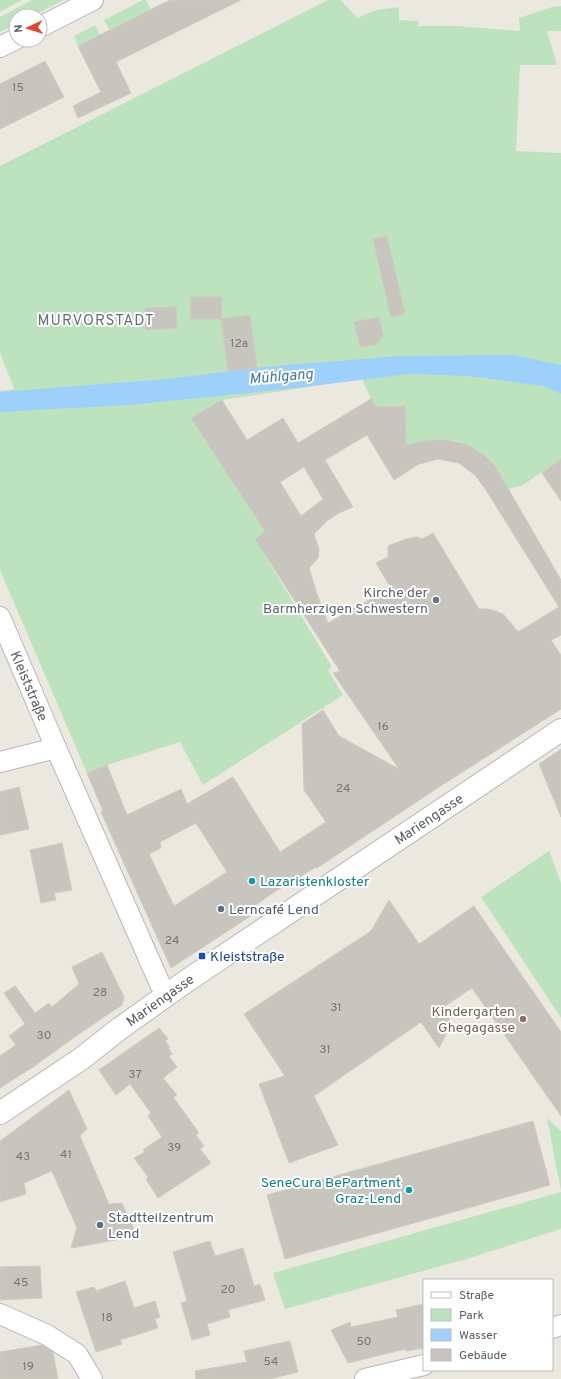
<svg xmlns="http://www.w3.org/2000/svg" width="561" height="1379" font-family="Overpass,sans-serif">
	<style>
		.green { fill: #bce3bd }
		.water { fill: #9ed0fc }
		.building { fill: #c8c5bf; stroke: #cfcbbe; fill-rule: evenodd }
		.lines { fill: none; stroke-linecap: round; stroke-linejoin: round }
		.minor-casing { stroke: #b5b7bc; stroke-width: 22 }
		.tertiary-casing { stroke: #b5b7bc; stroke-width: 24 }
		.minor { stroke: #fff; stroke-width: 20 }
		.tertiary { stroke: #fff; stroke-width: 22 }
		.worship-dot { fill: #6b7280; stroke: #fff; stroke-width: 1.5 }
		.culture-dot { fill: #0f9aa8; stroke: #fff; stroke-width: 1.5 }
		.service-dot { fill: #5c6f8a; stroke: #fff; stroke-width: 1.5 }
		.transit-dot { fill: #1a4fb4; stroke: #fff; stroke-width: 1.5 }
		.education-dot { fill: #8d6e63; stroke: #fff; stroke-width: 1.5 }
		.labels { text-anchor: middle; stroke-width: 4; stroke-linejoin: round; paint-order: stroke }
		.number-label { font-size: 12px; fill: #747678 }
		.worship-label { font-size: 14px; fill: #5b616d; stroke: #fff; text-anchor: end }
		.street-label { font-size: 14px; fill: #585b60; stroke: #fff }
		.culture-label { font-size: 14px; fill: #0d838f; stroke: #fff; text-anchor: start }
		.service-label { font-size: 14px; fill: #4e5e75; stroke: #fff; text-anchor: start }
		.transit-label { font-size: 14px; fill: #164399; stroke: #fff; text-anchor: start }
		.education-label { font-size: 14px; fill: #785e54; stroke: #fff; text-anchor: end }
		.neighbourhood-label { font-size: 15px; letter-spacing: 1px; fill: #696d72; stroke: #fff }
		.water-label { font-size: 15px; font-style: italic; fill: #4075b4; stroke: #fff }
	</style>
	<rect width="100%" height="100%" fill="#ebe9df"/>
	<!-- green -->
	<path class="green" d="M0,0H22L0,12Z
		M32,0H64L32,16H16V24L0,32V17Z
		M143,0H146L151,10L110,31L104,20Z
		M328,0H341L357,18L376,10L399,7V20L418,21L419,24L416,26H457L520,31L519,18L552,7L561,6V31H547L557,65H520L516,151L561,153V459L523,485L508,489C504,482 500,471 494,466C489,461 470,445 464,443C444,436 420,440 401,448L371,399L362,379L222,400L191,418L265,531L255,539L332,667L328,670L343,695L203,785L180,742L107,765L87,773L0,570V391L14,389L0,352V166Z
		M95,25L100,35L78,46L74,36Z
		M549,851L561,883V1018L481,897Z
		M547,1118L561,1131V1191Z
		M561,1192V1229L463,1260L285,1309L273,1273Z"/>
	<!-- water -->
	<path class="water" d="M514,355L561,365V394L543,386L469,376L408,374L287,389L129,405L0,412V392L167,379L263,367L400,356Z"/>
	<!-- building -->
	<path class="building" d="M170,0H241L116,62L131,93L78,118L73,106L101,92L78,46Z
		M45,61L64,97L0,129V84Z
		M387,236L405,314L391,317L373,239Z
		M191,297H222L221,319H190Z
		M176,307L177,328L146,330L145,308Z
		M250,315L257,368L228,371L221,319Z
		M379,317L383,335L376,345L360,347L354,322Z
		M371,399L376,407L405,406L406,445L429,440H447L466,444L485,456L495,466L561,580V635L551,640L561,655V709L436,789L317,868L316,867L276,891L250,909L252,915L171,968L101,812L103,811L87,773L107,765L127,815L181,789L187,804L233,777L280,852L326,822L304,790L302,724L323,710L339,736L399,769L333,673L340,671L255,539L265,531L191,418L222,400L247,440L283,418L298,443ZM367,435L394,480L419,464L438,459L459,463L475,475L486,490L559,607L518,632L504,615L496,611L487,609H479L433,533L422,539L417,537L406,539L388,546V557L376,563L391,588L328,623L317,594L309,568L318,558L319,549L314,534L328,520L339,513L353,507L325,460ZM304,467L323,499L301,516L280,482ZM196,823L227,872L174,906L149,854L161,848L160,842Z
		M561,459V501L542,473Z
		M561,749V817L539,764Z
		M19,787L29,829L0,835V792Z
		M62,843L72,890L54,893L56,900L41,903L30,850Z
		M389,900L419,944L474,906L561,1032V1116L472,988L442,1008L452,1023L439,1048L421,1022L314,1096L338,1145L289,1163L259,1084L285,1076L244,1014L371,931Z
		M102,952L124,997L122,1005L79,1034L33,1067L0,1088V1056L16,1045L9,1036L25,1024L4,993L15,986L35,1013L49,1003L52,1007L79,984L72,967Z
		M159,1028L168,1039L165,1041L170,1047L168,1048L172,1054L169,1056L177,1067L163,1078L177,1095L173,1097L199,1133L196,1135L204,1146L200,1149L211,1163L158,1198L146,1179L148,1177L134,1158L145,1152L143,1150L162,1137L148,1116L151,1113L130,1084L116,1095L99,1070Z
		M69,1090L87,1129L80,1136L109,1204L122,1203L137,1236L71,1248L77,1228L52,1171L24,1183L26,1194L0,1202V1141Z
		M533,1121L550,1185L285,1259L267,1195Z
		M210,1241L215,1256L243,1248L254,1286L260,1284L265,1300L228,1310L230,1317L207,1324L210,1335L192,1340L181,1303L187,1301L173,1252Z
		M40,1266L42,1298L0,1300V1267Z
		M125,1281L134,1308L155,1301L160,1317L155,1319L158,1328L120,1340L122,1344L96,1352L76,1292L94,1287L96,1291Z
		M424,1304V1348L406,1351L405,1349L348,1363L331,1330L350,1322L351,1327L398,1317L396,1310Z
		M290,1341L298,1372L270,1379H196L195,1371L247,1362L244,1351Z
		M42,1345L53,1352L58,1379H0V1352Z"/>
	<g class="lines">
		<!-- minor casing -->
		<g class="minor-casing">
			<g id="minor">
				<path d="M40,27L93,0"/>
				<path d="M0,47L16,39"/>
				<path id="s1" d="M0,617L56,748L160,984L168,995"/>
				<path d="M0,762L56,748"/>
				<path d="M0,1314L47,1335L77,1354L92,1379"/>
				<path d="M552,1328L561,1325"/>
				<path d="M365,1379L424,1365"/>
			</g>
		</g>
		<!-- tertiary casing -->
		<g class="tertiary-casing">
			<g id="tertiary">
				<path id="s2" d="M0,1113L81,1059L119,1029L188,980L561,730"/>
			</g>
		</g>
		<!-- minor -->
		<use href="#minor" class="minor"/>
		<!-- tertiary -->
		<use href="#tertiary" class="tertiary"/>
	</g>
	<!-- markers -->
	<circle class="worship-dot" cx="436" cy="600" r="4"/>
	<g class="culture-dot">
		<circle cx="252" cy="881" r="4"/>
		<circle cx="409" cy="1190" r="4"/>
	</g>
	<g class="service-dot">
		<circle cx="221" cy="909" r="4"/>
		<circle cx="100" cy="1225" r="4"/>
	</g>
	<rect class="transit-dot" x="198" y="952" width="8" height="8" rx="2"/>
	<circle class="education-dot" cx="523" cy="1019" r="4"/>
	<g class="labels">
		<!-- number labels -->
		<g class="number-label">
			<text x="18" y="91">15</text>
			<text x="239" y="347">12a</text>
			<text x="383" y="730">16</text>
			<text x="343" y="792">24</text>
			<text x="172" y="944">24</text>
			<text x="100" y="996">28</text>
			<text x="336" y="1011">31</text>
			<text x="44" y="1039">30</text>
			<text x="325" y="1053">31</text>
			<text x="135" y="1078">37</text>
			<text x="174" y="1151">39</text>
			<text x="66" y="1158">41</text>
			<text x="23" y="1160">43</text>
			<text x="21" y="1286">45</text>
			<text x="228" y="1293">20</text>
			<text x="107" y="1321">18</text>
			<text x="364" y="1345">50</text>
			<text x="271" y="1365">54</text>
			<text x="28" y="1370">19</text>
		</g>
		<!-- worship labels -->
		<g class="worship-label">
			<text x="428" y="597">Kirche der<tspan x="428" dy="16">Barmherzigen Schwestern</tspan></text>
		</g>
		<!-- street labels -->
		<g class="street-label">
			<text dy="5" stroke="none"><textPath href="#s1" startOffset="75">Kleiststraße</textPath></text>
			<text dy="5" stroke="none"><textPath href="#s2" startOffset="520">Mariengasse</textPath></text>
			<text dy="5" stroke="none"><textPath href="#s2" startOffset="196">Mariengasse</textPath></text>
		</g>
		<!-- culture labels -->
		<g class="culture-label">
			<text x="260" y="886">Lazaristenkloster</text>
			<text x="401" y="1187" text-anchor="end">SeneCura BePartment<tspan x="401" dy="16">Graz-Lend</tspan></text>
		</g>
		<!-- service labels -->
		<g class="service-label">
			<text x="229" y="914">Lerncafé Lend</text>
			<text x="108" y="1222">Stadtteilzentrum<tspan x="108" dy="16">Lend</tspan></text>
		</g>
		<!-- transit labels -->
		<g class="transit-label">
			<text x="210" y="961">Kleiststraße</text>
		</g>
		<!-- education labels -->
		<g class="education-label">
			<text x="515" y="1016">Kindergarten<tspan x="515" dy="16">Ghegagasse</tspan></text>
		</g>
		<!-- neighbourhood labels -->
		<g class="neighbourhood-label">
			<text x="96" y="325">MURVORSTADT</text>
		</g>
		<!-- water labels -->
		<g class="water-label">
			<text transform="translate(281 376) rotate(-5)" y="5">Mühlgang</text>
		</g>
	</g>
	<!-- legend -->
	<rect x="423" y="1279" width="130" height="92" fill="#ffffff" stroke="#bcbdbf"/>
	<rect x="431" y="1292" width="20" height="6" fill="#ffffff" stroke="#bcbdbf"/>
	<text x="459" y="1299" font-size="12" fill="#585b60">Straße</text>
	<rect x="431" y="1309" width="20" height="12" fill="#bce3bd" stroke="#bcbdbf"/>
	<text x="459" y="1319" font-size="12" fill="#585b60">Park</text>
	<rect x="431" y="1329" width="20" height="12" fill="#9ed0fc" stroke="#bcbdbf"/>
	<text x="459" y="1339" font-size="12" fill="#585b60">Wasser</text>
	<rect x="431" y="1349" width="20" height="12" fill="#c8c5bf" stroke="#bcbdbf"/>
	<text x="459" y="1359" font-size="12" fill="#585b60">Gebäude</text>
	<!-- north arrow -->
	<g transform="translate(28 28) rotate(266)"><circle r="19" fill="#ffffff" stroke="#bcbdbf"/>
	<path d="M0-3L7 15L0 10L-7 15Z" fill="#e3422d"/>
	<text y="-6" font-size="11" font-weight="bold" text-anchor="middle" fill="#585b60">N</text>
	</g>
</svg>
